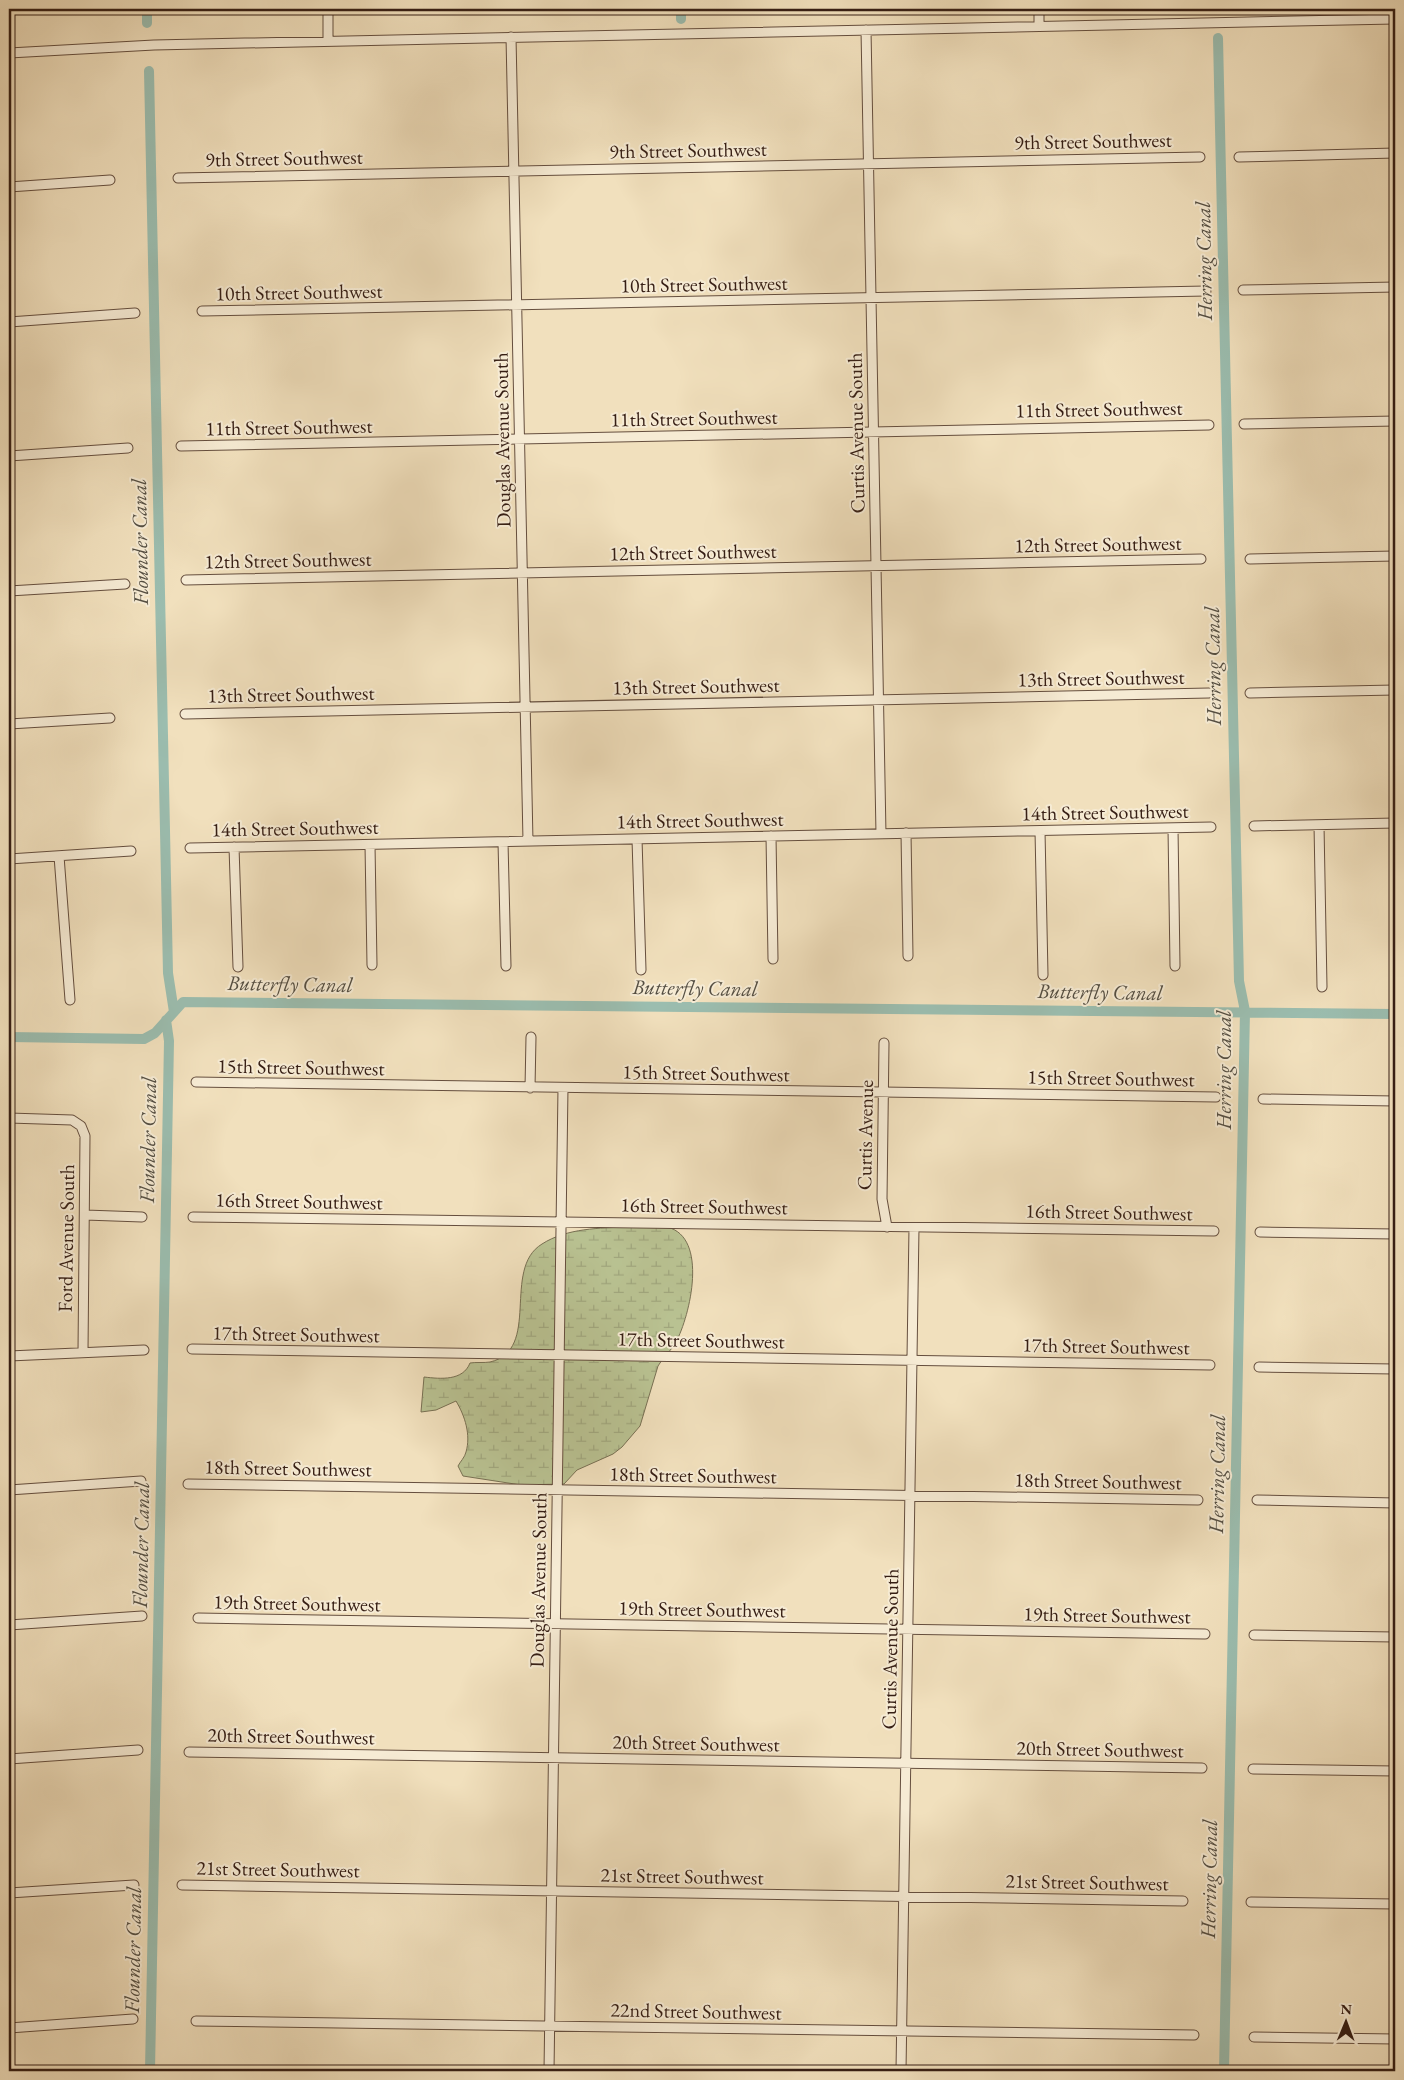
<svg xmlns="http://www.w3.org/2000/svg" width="1404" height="2080" font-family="'EB Garamond',serif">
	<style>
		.wetland { fill: url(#wetland-marsh); stroke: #787053 }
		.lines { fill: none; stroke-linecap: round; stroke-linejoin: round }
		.canal { stroke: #9bbdaf; stroke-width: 10 }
		.street-casing { stroke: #654e3e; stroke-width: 11 }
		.street { stroke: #f6ebd4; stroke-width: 9 }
		.labels { text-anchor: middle; stroke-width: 4; stroke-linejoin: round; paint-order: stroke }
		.street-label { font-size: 20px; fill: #361e14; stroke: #f6ebd4 }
		.water-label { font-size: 21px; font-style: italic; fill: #544e42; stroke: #f6ebd4 }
	</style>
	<defs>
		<pattern id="wetland-marsh" width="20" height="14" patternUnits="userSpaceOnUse" patternTransform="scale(1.25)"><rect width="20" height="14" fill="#b9c292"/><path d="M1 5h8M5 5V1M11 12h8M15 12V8" fill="none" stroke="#a0a67d"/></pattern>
	</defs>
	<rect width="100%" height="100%" fill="#f1e0bd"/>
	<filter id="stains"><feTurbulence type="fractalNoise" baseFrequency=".004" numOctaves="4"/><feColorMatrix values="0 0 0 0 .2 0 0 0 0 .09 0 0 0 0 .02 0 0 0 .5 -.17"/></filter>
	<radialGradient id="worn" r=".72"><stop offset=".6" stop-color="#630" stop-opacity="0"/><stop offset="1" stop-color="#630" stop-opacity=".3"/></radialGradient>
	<!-- wetland -->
	<path class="wetland" d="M628,1227C640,1227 656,1225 667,1227C709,1237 690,1316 676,1342C671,1351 663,1357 658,1366L640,1426L622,1447L613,1454L577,1470L564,1484L521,1485L463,1476L458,1466C460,1462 465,1457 466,1452C471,1435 465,1416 456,1401L436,1410L421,1412L424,1377C441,1379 463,1381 470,1363C476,1362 484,1363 490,1362C542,1350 501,1269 542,1244C567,1228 600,1228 628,1227Z"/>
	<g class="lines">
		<!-- canal -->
		<path class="canal" d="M147,9V23
			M681,9V19
			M1218,38L1239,981L1245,1011L1224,2071
			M149,71L168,973L174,1012
			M9,1037L144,1039L155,1033L183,1002L1395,1014
			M150,2071L169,1041L166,1020"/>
		<!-- street casing -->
		<g class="street-casing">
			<path id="street" d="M328,9V41
				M1039,9V26
				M1393,9L1394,19
				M866,30L881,834
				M511,37L528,841
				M9,53L154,45L1395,19
				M1239,157L1395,153
				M178,178L1200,157
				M9,187L110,180
				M1243,290L1395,287
				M202,311L1206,291
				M9,322L135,313
				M1244,424L1395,421
				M181,446L1209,425
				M9,456L128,448
				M1250,559L1395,556
				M186,580L1201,559
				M9,591L125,584
				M1250,693L1395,690
				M185,714L1209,693
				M9,724L110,718
				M1319,825L1322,987
				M1254,826L1395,823
				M1173,828L1175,966
				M1040,831L1043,975
				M906,833L908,956
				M771,836L773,959
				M637,839L641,970
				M503,842L506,966
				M370,845L372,965
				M234,847L238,967
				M190,848L1211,827
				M59,856L70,1000
				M9,859L131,851
				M884,1043L882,1199L887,1227
				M196,1082L1216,1097
				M530,1088L531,1037
				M1263,1099L1395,1101
				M9,1118L72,1120L81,1126L85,1136L83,1352
				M85,1215L142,1217
				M193,1217L1214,1231
				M1260,1232L1395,1234
				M192,1349L1210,1365
				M9,1356L144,1350
				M1259,1367L1395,1369
				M188,1484L1198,1500
				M9,1490L141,1481
				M1257,1500L1395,1503
				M198,1618L1205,1634
				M9,1625L142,1616
				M1254,1635L1395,1637
				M189,1752L1202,1768
				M9,1759L138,1750
				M1253,1769L1395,1771
				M182,1885L1183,1901
				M9,1893L134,1885
				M1251,1902L1395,1904
				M196,2021L1194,2035
				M9,2028L133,2019
				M1254,2037L1395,2039
				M549,2071L563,1088
				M901,2071L914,1228"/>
		</g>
		<!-- street -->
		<use href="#street" class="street"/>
	</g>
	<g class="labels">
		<!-- street labels -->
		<g class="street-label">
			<text transform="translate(1093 141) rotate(-1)" y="7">9th Street Southwest</text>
			<text transform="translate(688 150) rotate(-1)" y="7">9th Street Southwest</text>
			<text transform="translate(284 158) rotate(-1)" y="7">9th Street Southwest</text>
			<text transform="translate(704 284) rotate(-1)" y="7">10th Street Southwest</text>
			<text transform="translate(299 292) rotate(-1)" y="7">10th Street Southwest</text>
			<text transform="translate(1099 409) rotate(-1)" y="7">11th Street Southwest</text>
			<text transform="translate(694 418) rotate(-1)" y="7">11th Street Southwest</text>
			<text transform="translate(289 427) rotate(-1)" y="7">11th Street Southwest</text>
			<text transform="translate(856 433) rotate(-91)" y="7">Curtis Avenue South</text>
			<text transform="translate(502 440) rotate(-91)" y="7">Douglas Avenue South</text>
			<text transform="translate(1098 544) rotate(-1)" y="7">12th Street Southwest</text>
			<text transform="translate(693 552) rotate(-1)" y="7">12th Street Southwest</text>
			<text transform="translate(288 560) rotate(-1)" y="7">12th Street Southwest</text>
			<text transform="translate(1101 678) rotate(-1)" y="7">13th Street Southwest</text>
			<text transform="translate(696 686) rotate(-1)" y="7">13th Street Southwest</text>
			<text transform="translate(291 694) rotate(-1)" y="7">13th Street Southwest</text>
			<text transform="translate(1105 812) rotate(-1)" y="7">14th Street Southwest</text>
			<text transform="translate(700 820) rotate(-1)" y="7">14th Street Southwest</text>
			<text transform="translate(295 828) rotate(-1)" y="7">14th Street Southwest</text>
			<text transform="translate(301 1067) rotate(1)" y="7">15th Street Southwest</text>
			<text transform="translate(706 1073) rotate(1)" y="7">15th Street Southwest</text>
			<text transform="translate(1111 1078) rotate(1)" y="7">15th Street Southwest</text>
			<text transform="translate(865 1135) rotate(-89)" y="7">Curtis Avenue</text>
			<text transform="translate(299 1201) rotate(1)" y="7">16th Street Southwest</text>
			<text transform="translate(704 1206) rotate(1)" y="7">16th Street Southwest</text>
			<text transform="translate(1109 1212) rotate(1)" y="7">16th Street Southwest</text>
			<text transform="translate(66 1238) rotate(-89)" y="7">Ford Avenue South</text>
			<text transform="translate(296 1334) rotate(1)" y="7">17th Street Southwest</text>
			<text transform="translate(701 1340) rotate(1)" y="7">17th Street Southwest</text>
			<text transform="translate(1106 1346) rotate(1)" y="7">17th Street Southwest</text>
			<text transform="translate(288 1468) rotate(1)" y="7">18th Street Southwest</text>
			<text transform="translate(693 1475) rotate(1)" y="7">18th Street Southwest</text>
			<text transform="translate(1098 1481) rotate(1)" y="7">18th Street Southwest</text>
			<text transform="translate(538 1580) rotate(-89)" y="7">Douglas Avenue South</text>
			<text transform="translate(297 1603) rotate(1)" y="7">19th Street Southwest</text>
			<text transform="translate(702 1609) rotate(1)" y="7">19th Street Southwest</text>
			<text transform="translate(1107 1615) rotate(1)" y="7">19th Street Southwest</text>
			<text transform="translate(890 1649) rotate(-89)" y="7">Curtis Avenue South</text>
			<text transform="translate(291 1736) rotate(1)" y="7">20th Street Southwest</text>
			<text transform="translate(696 1743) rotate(1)" y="7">20th Street Southwest</text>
			<text transform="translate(1100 1749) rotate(1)" y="7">20th Street Southwest</text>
			<text transform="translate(278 1869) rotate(1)" y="7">21st Street Southwest</text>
			<text transform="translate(682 1876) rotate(1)" y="7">21st Street Southwest</text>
			<text transform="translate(1087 1882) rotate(1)" y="7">21st Street Southwest</text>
			<text transform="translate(696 2011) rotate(1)" y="7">22nd Street Southwest</text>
		</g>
		<!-- water labels -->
		<g class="water-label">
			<text transform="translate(1204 261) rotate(-91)" y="7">Herring Canal</text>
			<text transform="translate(140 542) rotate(-91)" y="7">Flounder Canal</text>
			<text transform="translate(1213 666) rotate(-91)" y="7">Herring Canal</text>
			<text transform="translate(290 984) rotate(1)" y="7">Butterfly Canal</text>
			<text transform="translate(695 988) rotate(1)" y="7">Butterfly Canal</text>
			<text transform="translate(1100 992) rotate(1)" y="7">Butterfly Canal</text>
			<text transform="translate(1224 1070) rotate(-90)" y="7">Herring Canal</text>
			<text transform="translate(148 1140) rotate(-89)" y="7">Flounder Canal</text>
			<text transform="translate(1217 1474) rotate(-89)" y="7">Herring Canal</text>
			<text transform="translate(141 1545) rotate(-89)" y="7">Flounder Canal</text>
			<text transform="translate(1209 1879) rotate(-89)" y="7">Herring Canal</text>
			<text transform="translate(133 1950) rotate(-89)" y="7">Flounder Canal</text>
		</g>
	</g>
	<!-- margin -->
	<rect width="1404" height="2080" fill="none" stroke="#f1e0bd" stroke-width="30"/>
	<rect x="10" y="10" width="1384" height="2060" fill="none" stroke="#361e14" stroke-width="2.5"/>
	<rect x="15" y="15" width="1374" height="2050" fill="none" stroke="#361e14"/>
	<!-- north arrow -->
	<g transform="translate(1346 2022) rotate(1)" stroke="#f6ebd4" stroke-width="4" paint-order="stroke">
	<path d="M0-4L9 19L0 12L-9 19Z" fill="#361e14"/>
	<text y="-8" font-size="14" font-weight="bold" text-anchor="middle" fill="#361e14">N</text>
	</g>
	<rect width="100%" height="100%" filter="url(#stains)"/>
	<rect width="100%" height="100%" fill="url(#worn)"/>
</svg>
